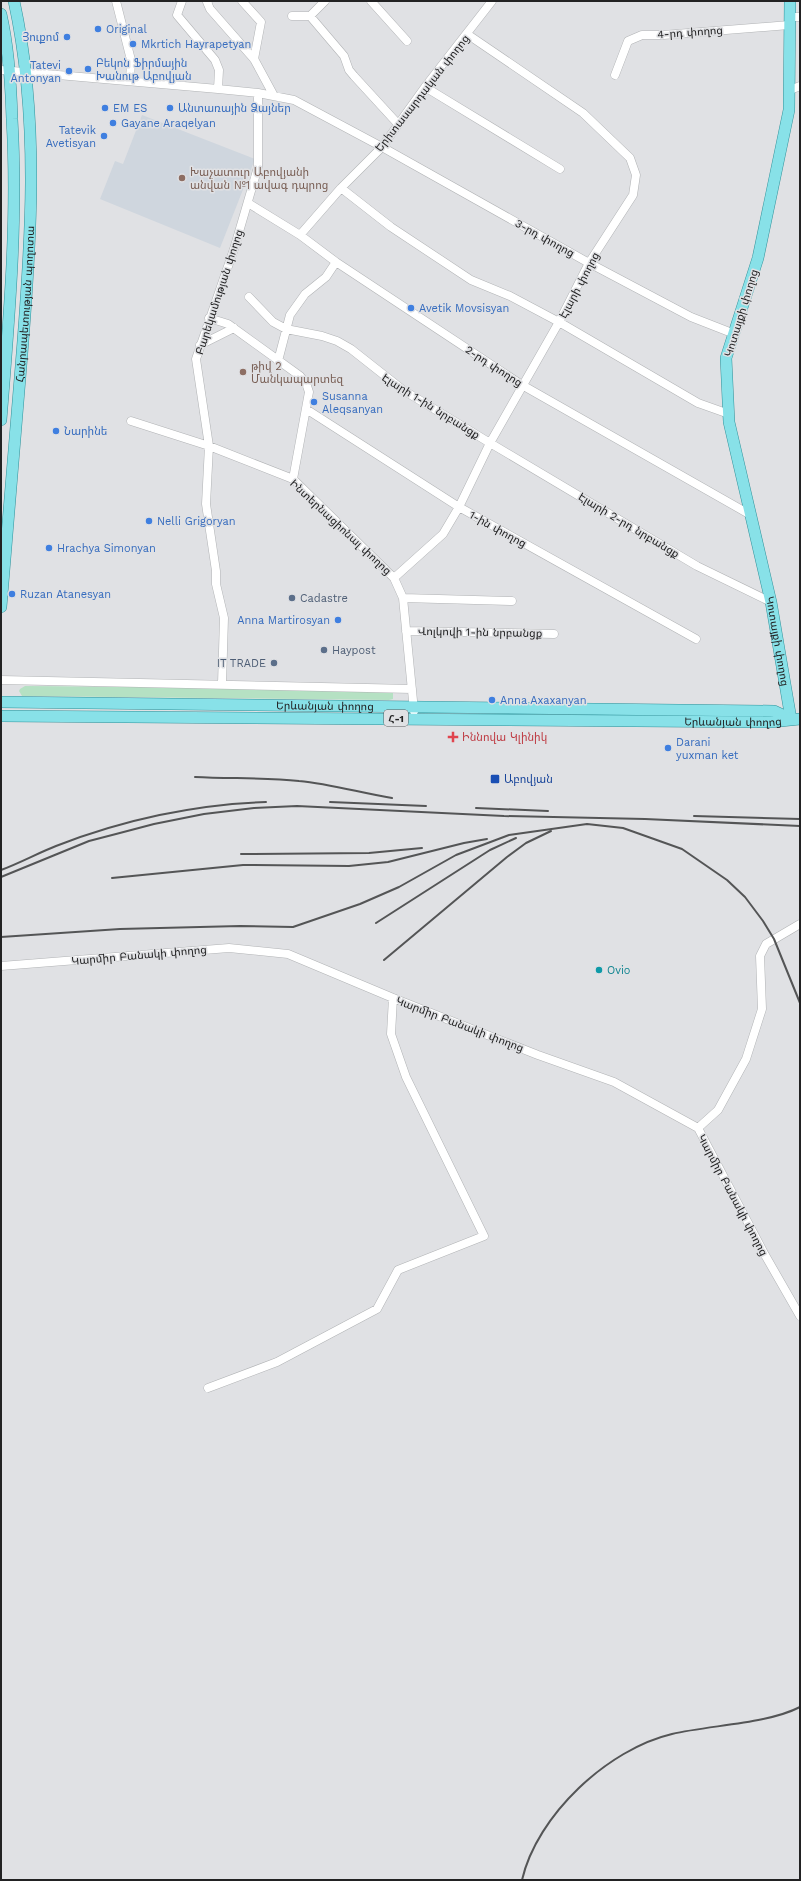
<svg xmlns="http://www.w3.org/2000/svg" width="801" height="1881" font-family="'Work Sans','Noto Sans Armenian',sans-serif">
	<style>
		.built { fill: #cfd6de }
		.green { fill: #b5e1c3 }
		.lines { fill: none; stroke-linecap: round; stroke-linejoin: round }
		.minor-casing { stroke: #b1b3b5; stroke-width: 9 }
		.major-casing { stroke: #319199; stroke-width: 12 }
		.minor { stroke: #fff; stroke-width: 8 }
		.major { stroke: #88e1e8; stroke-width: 11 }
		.rail { stroke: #545556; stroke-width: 2 }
		.shop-dot { fill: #3f7fe0; stroke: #e0e1e4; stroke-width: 1.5 }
		.education-dot { fill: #8d6e63; stroke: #e0e1e4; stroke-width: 1.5 }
		.service-dot { fill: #5c6f8a; stroke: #e0e1e4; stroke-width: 1.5 }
		.health-dot { fill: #e0444e; stroke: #e0e1e4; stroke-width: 1.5 }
		.transit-dot { fill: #1a4fb4; stroke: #e0e1e4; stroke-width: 1.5 }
		.culture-dot { fill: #0f9aa8; stroke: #e0e1e4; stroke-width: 1.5 }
		.labels { text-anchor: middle; stroke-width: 3; stroke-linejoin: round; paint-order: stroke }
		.shield { fill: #e0e1e4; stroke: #5b5b5d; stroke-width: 1 }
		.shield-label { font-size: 10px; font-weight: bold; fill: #222223 }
		.shop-label { font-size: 11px; fill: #366cbe; stroke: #e0e1e4; text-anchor: start }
		.street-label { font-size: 11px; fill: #222223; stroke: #e0e1e4 }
		.education-label { font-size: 11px; fill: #785e54; stroke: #e0e1e4; text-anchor: start }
		.service-label { font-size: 11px; fill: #4e5e75; stroke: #e0e1e4; text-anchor: start }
		.health-label { font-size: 11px; fill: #be3a42; stroke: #e0e1e4; text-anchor: start }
		.transit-label { font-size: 11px; fill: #164399; stroke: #e0e1e4; text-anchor: start }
		.culture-label { font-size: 11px; fill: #0d838f; stroke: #e0e1e4; text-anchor: start }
	</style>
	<rect width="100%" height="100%" fill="#e0e1e4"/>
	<!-- built -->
	<path class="built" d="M142,115L255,159L220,248L100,199L115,161L123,164Z"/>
	<!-- green -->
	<path class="green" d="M25,686L387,689L393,692V699L389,700L25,696H22L19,691L20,689Z"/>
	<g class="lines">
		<!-- minor casing -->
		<g class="minor-casing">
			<path id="minor" d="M116,1L131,60L130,81
				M182,1L177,15L215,60L219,70L218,89
				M208,1L207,2L210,9L254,59L274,96
				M242,1L261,22L254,59
				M371,1L407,41
				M292,16H310L344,56L349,70L354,76L398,124
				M310,16L325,1
				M790,17H800
				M1,70L218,89L258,93L294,100L382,147L589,263L691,317L732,333
				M615,75L628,41L642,35H663L789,25
				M425,87L560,169
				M790,90L800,86
				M341,188L391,227L471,280L510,296L559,322L698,403L729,414
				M248,203L300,235L336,262L522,385L749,514
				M300,235L341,188L382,147L425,87L492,1
				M249,297L273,322L286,329L322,336L337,341L351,349L403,390L490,443L697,566L771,602
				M209,318L228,324L300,376L306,383L309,392L293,479
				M200,345L234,328
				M278,361L290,315L305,294L326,277L336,262
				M306,409L459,507L696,639
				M131,421L209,446L293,479L394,578L403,598L414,711
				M394,578L443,534L459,507L490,443L559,322L589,263L633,195L636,175L630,158L583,113L467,34
				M403,598L512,601
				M406,631L554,634
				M1,680L412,689
				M222,684L224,618L216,584V571L206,504L209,446L196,359L234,249L258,167V93
				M1,966L229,948L288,954L393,998L538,1055L614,1082L698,1128L765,1255L800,1316
				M698,1128L718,1110L746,1059L762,1009L760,956L766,944L800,924
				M208,1388L277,1362L377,1309L398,1270L484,1236L406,1077L391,1034L393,998"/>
		</g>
		<!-- major casing -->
		<g class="major-casing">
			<g id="major">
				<path id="s1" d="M790,1L789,110L758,258L726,358L729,422L771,602L791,719"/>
				<path d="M1,14C9,49 11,84 12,119C18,220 9,320 1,420"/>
				<path id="s2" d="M1,607C8,527 14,446 21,366C31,245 40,120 14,1"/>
				<path id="s3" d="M1,702L774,711L791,719"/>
				<path id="s4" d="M1,716L771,722L800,719"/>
			</g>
		</g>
		<!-- minor -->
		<use href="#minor" class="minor"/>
		<!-- major -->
		<use href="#major" class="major"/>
		<!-- rail -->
		<path class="rail" d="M195,777C230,779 265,777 299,781C331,784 361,793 392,798
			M330,802L426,806
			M476,808L548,811
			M694,816L800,819
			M241,854L369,853L422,848
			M1,870C20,863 38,853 56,846C122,820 196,804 266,802
			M1,877L89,841L116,834L154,824L204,814L254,808L297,806L504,816L645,819L800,826
			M112,878L243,865L349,866L388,862L464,843L487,839
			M376,923L490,850L516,838
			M1,937L120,929L240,926L293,927L360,904L399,887L456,855L509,835L587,824L623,828L682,849L727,880L745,897L763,921L774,939L800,1003
			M384,960L507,857L526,843L551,831
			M522,1880C537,1815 608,1749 672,1734C710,1725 767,1724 800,1707"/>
	</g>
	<!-- markers -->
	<g class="shop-dot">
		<circle cx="98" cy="29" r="4"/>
		<circle cx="67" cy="37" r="4"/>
		<circle cx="133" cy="44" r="4"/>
		<circle cx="88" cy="69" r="4"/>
		<circle cx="69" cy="71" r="4"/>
		<circle cx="105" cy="108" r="4"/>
		<circle cx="170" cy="108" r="4"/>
		<circle cx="113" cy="123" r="4"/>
		<circle cx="104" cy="136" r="4"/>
		<circle cx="411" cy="308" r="4"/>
		<circle cx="314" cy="402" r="4"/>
		<circle cx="56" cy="431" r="4"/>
		<circle cx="149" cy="521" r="4"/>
		<circle cx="49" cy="548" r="4"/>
		<circle cx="12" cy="594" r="4"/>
		<circle cx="338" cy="620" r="4"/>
		<circle cx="492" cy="700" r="4"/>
		<circle cx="668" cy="748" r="4"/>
	</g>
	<g class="education-dot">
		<circle cx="182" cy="178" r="4"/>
		<circle cx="243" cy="372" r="4"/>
	</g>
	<g class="service-dot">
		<circle cx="292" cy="598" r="4"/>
		<circle cx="324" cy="650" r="4"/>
		<circle cx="274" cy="663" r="4"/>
	</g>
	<path class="health-dot" d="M451 731h4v4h4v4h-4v4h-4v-4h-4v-4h4z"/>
	<rect class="transit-dot" x="490" y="774" width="10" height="10" rx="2"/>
	<circle class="culture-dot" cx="599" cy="970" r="4"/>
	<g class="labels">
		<!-- shield labels -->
		<rect class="shield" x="384" y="710" width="24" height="16" rx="3"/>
		<g class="shield-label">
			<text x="396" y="722">Հ-1</text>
		</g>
		<!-- shop labels -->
		<g class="shop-label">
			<text x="106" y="33">Original</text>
			<text x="59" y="41" text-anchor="end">Յուքոմ</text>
			<text x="141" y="48">Mkrtich Hayrapetyan</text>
			<text x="96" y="67">Բեկոն Ֆիրմային<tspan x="96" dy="13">Խանութ Աբովյան</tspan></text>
			<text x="61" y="69" text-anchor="end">Tatevi<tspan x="61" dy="13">Antonyan</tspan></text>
			<text x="113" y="112">EM ES</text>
			<text x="178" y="112">Անտառային Ձայներ</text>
			<text x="121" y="127">Gayane Araqelyan</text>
			<text x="96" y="134" text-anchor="end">Tatevik<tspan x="96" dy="13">Avetisyan</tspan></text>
			<text x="419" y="312">Avetik Movsisyan</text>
			<text x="322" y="400">Susanna<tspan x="322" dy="13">Aleqsanyan</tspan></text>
			<text x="64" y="435">Նարինե</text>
			<text x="157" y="525">Nelli Grigoryan</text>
			<text x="57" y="552">Hrachya Simonyan</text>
			<text x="20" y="598">Ruzan Atanesyan</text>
			<text x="330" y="624" text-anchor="end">Anna Martirosyan</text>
			<text x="500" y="704">Anna Axaxanyan</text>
			<text x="676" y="746">Darani<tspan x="676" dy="13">yuxman ket</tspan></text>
		</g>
		<!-- street labels -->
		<g class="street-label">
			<text transform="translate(690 32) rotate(-4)" y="4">4-րդ փողոց</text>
			<text transform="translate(422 93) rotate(-52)" y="4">Երիտասարդական փողոց</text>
			<text transform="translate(545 238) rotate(29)" y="4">3-րդ փողոց</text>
			<text transform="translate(579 285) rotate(-62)" y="4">Էլարի փողոց</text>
			<text transform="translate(219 292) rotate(-72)" y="4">Բարեկամության փողոց</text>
			<text dy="4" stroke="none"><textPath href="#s2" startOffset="304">Հանրապետության պողոտա</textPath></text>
			<text transform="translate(741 313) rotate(-73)" y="4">Կոտայքի փողոց</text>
			<text transform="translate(494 366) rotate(33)" y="4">2-րդ փողոց</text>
			<text transform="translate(431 406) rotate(32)" y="4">Էլարի 1-ին նրբանցք</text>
			<text transform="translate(629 525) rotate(31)" y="4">Էլարի 2-րդ նրբանցք</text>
			<text transform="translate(341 527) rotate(43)" y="4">Ինտերնացիոնալ փողոց</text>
			<text transform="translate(498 529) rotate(29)" y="4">1-ին փողոց</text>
			<text transform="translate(480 632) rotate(1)" y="4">Վոլկովի 1-ին նրբանցք</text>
			<text dy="4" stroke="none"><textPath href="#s1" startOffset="654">Կոտայքի փողոց</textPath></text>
			<text dy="4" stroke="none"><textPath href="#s3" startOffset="324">Երևանյան փողոց</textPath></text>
			<text dy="4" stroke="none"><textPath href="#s4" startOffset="732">Երևանյան փողոց</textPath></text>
			<text transform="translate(139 955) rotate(-5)" y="4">Կարմիր Բանակի փողոց</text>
			<text transform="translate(460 1024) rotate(21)" y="4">Կարմիր Բանակի փողոց</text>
			<text transform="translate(733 1195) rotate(62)" y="4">Կարմիր Բանակի փողոց</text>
		</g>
		<!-- education labels -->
		<g class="education-label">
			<text x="190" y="176">Խաչատուր Աբովյանի<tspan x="190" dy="13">անվան №1 ավագ դպրոց</tspan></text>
			<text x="251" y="370">թիվ 2<tspan x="251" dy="13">Մանկապարտեզ</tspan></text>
		</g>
		<!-- service labels -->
		<g class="service-label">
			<text x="300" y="602">Cadastre</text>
			<text x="332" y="654">Haypost</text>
			<text x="266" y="667" text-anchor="end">IT TRADE</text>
		</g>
		<!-- health labels -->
		<g class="health-label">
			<text x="462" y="741">Իննովա Կլինիկ</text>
		</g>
		<!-- transit labels -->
		<g class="transit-label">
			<text x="504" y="783">Աբովյան</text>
		</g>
		<!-- culture labels -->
		<g class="culture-label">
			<text x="607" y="974">Ovio</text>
		</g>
	</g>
	<!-- border -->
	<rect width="801" height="1881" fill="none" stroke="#222223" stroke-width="4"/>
</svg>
